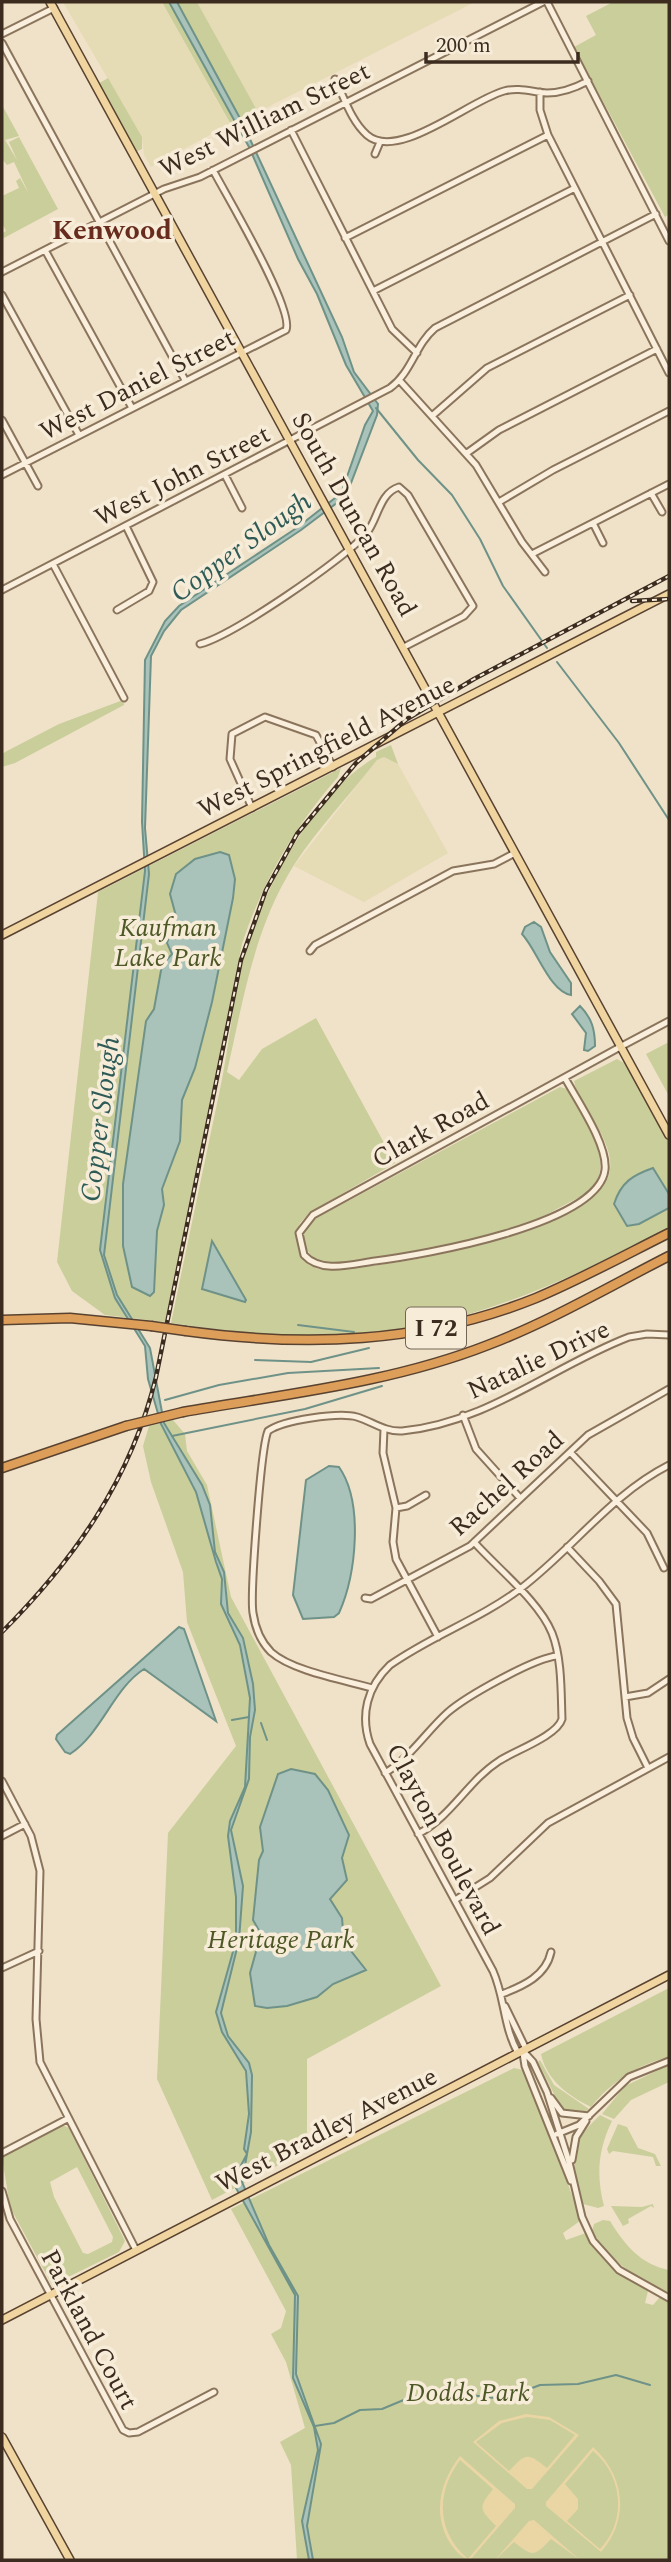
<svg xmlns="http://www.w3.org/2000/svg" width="671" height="2562" font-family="Spectral,serif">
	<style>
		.farmland { fill: #e5dbb5 }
		.green { fill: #cace9b; fill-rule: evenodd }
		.sand { fill: #ead5a5; fill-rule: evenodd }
		.water { fill: #a9c3ba; stroke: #6f9288; stroke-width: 2 }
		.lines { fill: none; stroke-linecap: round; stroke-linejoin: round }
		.stream { stroke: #6f9288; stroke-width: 2 }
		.minor-casing { stroke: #8b745c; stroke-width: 9 }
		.major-casing { stroke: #594230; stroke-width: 10 }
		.highway-casing { stroke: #594230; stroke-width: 11 }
		.minor { stroke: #f9efdc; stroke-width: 5 }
		.major { stroke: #f1d5a1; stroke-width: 7 }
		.highway { stroke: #dd9e5a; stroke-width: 8 }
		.rail-casing { stroke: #3c2c20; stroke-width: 4.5 }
		.rail { stroke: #f6ecd8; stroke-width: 2; stroke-dasharray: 5; stroke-linecap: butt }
		.highway-bridge-casing { stroke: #594230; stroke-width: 11; stroke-linecap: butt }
		.highway-bridge { stroke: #dd9e5a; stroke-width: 8 }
		.labels { text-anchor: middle; stroke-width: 7; stroke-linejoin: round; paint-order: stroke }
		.shield { fill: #f6ecd8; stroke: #746657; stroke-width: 2 }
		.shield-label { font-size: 24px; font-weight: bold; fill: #3c2c20 }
		.street-label { font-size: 26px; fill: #3c2c20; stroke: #f6ecd8 }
		.park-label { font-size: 26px; font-style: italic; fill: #4e5827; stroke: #f6ecd8 }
		.neighbourhood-label { font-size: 28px; font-weight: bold; fill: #682c1f; stroke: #f6ecd8 }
		.water-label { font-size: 28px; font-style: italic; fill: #2f5b57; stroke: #f6ecd8 }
	</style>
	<rect width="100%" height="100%" fill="#efe2c8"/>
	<!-- farmland -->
	<path class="farmland" d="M63,2H162L230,124L151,167L144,155L142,137Z
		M197,2H475L258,112Z
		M384,757L398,764L448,853L364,902L294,866L377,760Z"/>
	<!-- green -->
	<path class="green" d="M162,2H197L258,112L224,130L230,123Z
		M613,2H669V214L665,217L574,47L596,35L586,16Z
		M108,78L142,137V149L133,153L96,85Z
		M2,105L19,136L5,140L17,160L9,142L19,137L58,209L2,239V233L6,231L2,223V196L19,188L16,181L20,178L29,194L14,162L7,165L2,159Z
		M123,700L124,705L15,763L2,767V754L5,752L59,724Z
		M391,745L398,764L384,757L377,760C350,795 318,828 294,865C254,928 243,1001 227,1072L239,1080L262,1049L316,1018L395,1163L309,1213L300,1223C294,1243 298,1258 318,1269C371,1274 603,1231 610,1170C614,1138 580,1110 574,1081L617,1059L626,1064L669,1141V1228C566,1281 465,1329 347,1336C288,1339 230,1331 171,1323C187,1246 203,1170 219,1094C229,1049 232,1002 244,957C262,891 315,791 376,757V752Z
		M341,768L338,777C294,827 263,881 242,944L165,1322L105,1315L72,1291L57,1262L98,892Z
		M669,1042V1096L646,1054Z
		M560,1087L567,1089C583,1120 622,1167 585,1194C560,1207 534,1223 507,1231C473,1241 350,1269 320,1261C309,1258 304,1246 303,1235L313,1220Z
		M173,1420L185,1434L187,1451L207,1485L231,1597L441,1986L307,2059V2150L212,2200L157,2079L168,1833L236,1746L187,1622L183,1572L151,1482L143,1446L149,1426Z
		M669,1988V2057C638,2064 610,2083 591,2107C568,2096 546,2079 541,2054Z
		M540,2060L554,2085L589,2109L581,2114L561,2108L538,2062Z
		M669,2065V2082L631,2100L614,2119L602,2114L625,2086Z
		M514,2068L523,2070L538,2101L578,2212L580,2221L563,2233L566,2240L586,2233L609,2264L648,2291L645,2303L653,2305L660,2297L669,2301V2560H297L291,2465L280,2442L305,2428L286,2362L271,2334L281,2328L286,2311L231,2209Z
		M600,2115L612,2121C598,2150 596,2175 604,2206L598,2208L583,2204C573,2159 564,2149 600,2115Z
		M618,2124L627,2127L638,2148L655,2154L661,2166H656L653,2157L613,2151L609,2154L607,2149Z
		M62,2125L69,2128L125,2241L119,2252L52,2285L10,2207L2,2157ZM77,2167L113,2237L112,2242L88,2254L83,2253L54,2197L50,2182Z
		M653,2204L654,2208L651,2206L628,2219L629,2223L623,2226L611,2206L642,2207Z
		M603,2220L610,2221C625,2245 640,2264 669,2270V2294C637,2278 611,2263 592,2231L594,2224Z"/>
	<!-- sand -->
	<path class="sand" d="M526,2414L549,2417L579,2435L532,2489H527L473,2442L499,2421ZM527,2417L550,2420L575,2435L547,2468C527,2452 526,2453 509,2471L476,2442L502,2423Z
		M593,2447C625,2476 630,2519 601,2552L546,2506V2502ZM593,2451C623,2475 627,2521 600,2549L567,2521L578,2509V2499L565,2484Z
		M460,2456L515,2504V2508L470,2560C461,2558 455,2550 450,2543C432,2513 440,2482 460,2456ZM460,2460L493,2489C478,2508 479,2509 496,2526L468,2559C436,2532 436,2492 460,2460Z
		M534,2520L580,2560L551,2539C534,2557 533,2557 514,2542L495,2560L529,2521Z"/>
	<!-- water -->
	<path class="water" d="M169,2H177L242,122L342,337L354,372L378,404L377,415L346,496L301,530L181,610L164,631L151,656L145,828L149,874L104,1255L117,1295L150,1348L164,1423L202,1485L210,1505L215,1552L224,1572L228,1613L243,1638L253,1684L255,1710L250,1737L249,1779L231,1830L243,1886L239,1940L221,2013L228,2036L249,2063L252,2075L251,2132L242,2182L269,2245L298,2296L296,2374L321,2444L307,2526L313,2560H309L302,2521L318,2450L314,2427L293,2378L295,2295L236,2188L239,2169L247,2154L244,2149L249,2114L246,2071L222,2032L216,2012L236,1941V1897L228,1836L230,1821L245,1787L250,1698L240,1645L221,1604L222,1579L216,1562L196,1492L161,1424L148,1379L145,1346L115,1298L100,1250L145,871L142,822L145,660L165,621L179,606L298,527L335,498L342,491L365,425L373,411L346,365L317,294L298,259L249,147Z
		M220,852L229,855L235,879L233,898L212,1002L195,1068L182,1100L180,1141L162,1189L164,1205L157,1231L154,1292L150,1296L132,1287L123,1246V1184L146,1021L154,1009L162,965L172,954L167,943L176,916L170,894L176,874L195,859Z
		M534,922L541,927L550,952L571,983V995C550,992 537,950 522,934L525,927Z
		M580,1006C592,1018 595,1030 595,1046L588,1051L584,1050L586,1033L572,1014Z
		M653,1168L669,1194V1208L639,1224L627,1226L614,1204C621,1182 633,1175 653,1168Z
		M212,1241L246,1300L245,1302L202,1289Z
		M329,1466L339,1467C364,1503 356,1575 339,1613L334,1617L303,1619L293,1595L306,1480Z
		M179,1627L184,1629L216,1721L144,1669C113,1689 102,1733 70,1754L65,1752L56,1739L57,1735Z
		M291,1769L315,1774L328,1790L349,1835L342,1858L347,1880L330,1899L342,1918L344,1942L366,1970L333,1984L317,1997L287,2006L267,2008L255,2006L250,1973L261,1934L253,1920L259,1860L263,1851L260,1827L278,1774Z"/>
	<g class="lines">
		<!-- stream -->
		<path class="stream" d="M376,408L418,460L452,495L480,539L503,586L547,648
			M557,662L619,743L669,820
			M298,1325L354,1332
			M255,1360L311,1362L369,1348
			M165,1400L219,1385L288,1373L379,1368
			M172,1436L305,1409L382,1386
			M232,1720L249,1717
			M261,1723L267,1740
			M315,2426L334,2423L360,2410L382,2409L406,2399L437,2391L503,2399L540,2385L578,2384L616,2375L650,2385"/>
		<!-- minor casing -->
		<g class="minor-casing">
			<path id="minor" d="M547,2L669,241
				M2,34L54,8
				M2,43L185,380
				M335,79C344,97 351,121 367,135C398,162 470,100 504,91C519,87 532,92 547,93C562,93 575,88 588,81
				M540,92V110L548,135L669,373
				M291,130L392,329L417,353
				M375,154L380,142
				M345,238L548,135
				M45,250L132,408
				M2,272L164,189L200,177L543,2
				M373,291L575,188
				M2,295L79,435
				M400,381L476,465L522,542L545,572
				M432,416L487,368L630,295
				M2,420L38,486
				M467,453L499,430L657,349
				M2,475L286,330C295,310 226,195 213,170
				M225,475L242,508
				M651,493L662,512
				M499,502L553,470L669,411
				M593,523L603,543
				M532,554L669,484
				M53,564L124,698
				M2,590L390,388C412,372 415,345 435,328L656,214
				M117,610L149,591L153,582L126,526
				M200,644C232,636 343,560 366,534C378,520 379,493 399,487L408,495L473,606L464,616L404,647
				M252,808L230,759L232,734L265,717L316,735L333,767
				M310,951L315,945L453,871L494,864L515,853
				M565,1078C577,1100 608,1145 605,1170C598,1225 422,1255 375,1261C353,1264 321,1274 304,1255L299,1233L313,1215L620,1047L669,1021
				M463,1415L476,1449L520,1498
				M384,1429L383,1453L396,1508L393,1542L396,1559L438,1637
				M570,1452L647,1533L664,1568
				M396,1508L407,1506L426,1495
				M567,1547L599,1581L616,1604L627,1718L633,1738L648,1768
				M365,1598L371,1599L470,1546L588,1435L669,1389
				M372,1688C344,1680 292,1671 271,1652C261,1642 255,1627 253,1613C250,1594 261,1446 268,1431C283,1420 339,1412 357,1417C373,1422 385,1432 402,1431C487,1423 553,1366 629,1337L647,1334L669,1335
				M625,1697L648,1693L669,1679
				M385,1773C410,1758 426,1732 447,1713C465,1697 534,1658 557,1656
				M2,1781L31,1836L40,1871L36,2019L40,2062L136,2250
				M418,1834C452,1816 468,1781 499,1761C514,1751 557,1736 562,1719C561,1693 562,1658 552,1633C539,1601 498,1569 474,1542
				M2,1836L25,1824
				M455,1900L490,1878L548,1823L669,1757
				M2,1968L39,1951
				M502,1994C523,1986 546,1976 551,1952
				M505,2006L526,2049
				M523,2051L533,2062L547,2092L569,2162L582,2217L593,2241L619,2270L669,2298
				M518,2053C503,2026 505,1998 493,1971L370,1744C360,1715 367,1687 390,1665C431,1636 480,1619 520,1589C572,1550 610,1495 669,1465
				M523,2053L525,2066L571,2181
				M551,2098L562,2113L589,2116
				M557,2134L579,2125L629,2077L669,2061
				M2,2153L67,2119
				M572,2160L576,2137L586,2121
				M2,2191L10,2219L123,2430L129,2433L138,2432L214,2392"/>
		</g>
		<!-- major casing -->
		<g class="major-casing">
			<path id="major" d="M50,2L669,1135
				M2,935L669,594
				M2,2320L669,1975
				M2,2437L70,2560"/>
		</g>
		<!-- highway casing -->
		<g class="highway-casing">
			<path id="highway" d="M2,1320L70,1318L151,1326
				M186,1331C305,1347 422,1344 536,1298C581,1279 625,1255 669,1233
				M183,1412C285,1394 391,1383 488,1345C551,1321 610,1286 669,1256
				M2,1468L126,1426"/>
		</g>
		<!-- minor -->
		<use href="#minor" class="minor"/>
		<!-- major -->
		<use href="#major" class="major"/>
		<!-- highway -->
		<use href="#highway" class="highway"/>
		<!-- rail casing -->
		<g class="rail-casing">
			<path id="rail" d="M632,601L669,599
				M2,1632C75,1559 131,1479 156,1377L241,960L266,890L297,834L356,763L407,719L474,679L669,576"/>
		</g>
		<!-- rail -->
		<use href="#rail" class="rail"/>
		<!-- highway-bridge casing -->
		<g class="highway-bridge-casing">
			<path id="highway-bridge" d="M151,1326L186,1331
				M126,1426L183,1412"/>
		</g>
		<!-- highway-bridge -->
		<use href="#highway-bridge" class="highway-bridge"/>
	</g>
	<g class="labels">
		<!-- shield labels -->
		<rect class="shield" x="406" y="1307.5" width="60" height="41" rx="5"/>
		<g class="shield-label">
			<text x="436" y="1336">I 72</text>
		</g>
		<!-- street labels -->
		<g class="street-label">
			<text transform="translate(264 119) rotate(-26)" y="9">West William Street</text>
			<text transform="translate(137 384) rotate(-27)" y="9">West Daniel Street</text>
			<text transform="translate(182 475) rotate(-27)" y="9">West John Street</text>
			<text transform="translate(355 514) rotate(61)" y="9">South Duncan Road</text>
			<text transform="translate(326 746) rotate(-27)" y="9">West Springfield Avenue</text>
			<text transform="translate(430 1129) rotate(-29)" y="9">Clark Road</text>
			<text transform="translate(538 1359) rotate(-25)" y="9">Natalie Drive</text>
			<text transform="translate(506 1483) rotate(-42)" y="9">Rachel Road</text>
			<text transform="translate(444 1839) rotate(62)" y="9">Clayton Boulevard</text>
			<text transform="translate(326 2129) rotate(-27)" y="9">West Bradley Avenue</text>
			<text transform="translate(90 2329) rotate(62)" y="9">Parkland Court</text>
		</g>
		<!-- park labels -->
		<g class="park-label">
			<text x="168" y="936">Kaufman<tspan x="168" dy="30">Lake Park</tspan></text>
			<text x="281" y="1948">Heritage Park</text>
			<text x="468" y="2401">Dodds Park</text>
		</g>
		<!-- neighbourhood labels -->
		<g class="neighbourhood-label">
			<text x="112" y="239">Kenwood</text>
		</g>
		<!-- water labels -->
		<g class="water-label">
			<text transform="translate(240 546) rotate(-36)" y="10">Copper Slough</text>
			<text transform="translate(99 1119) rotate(-83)" y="10">Copper Slough</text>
		</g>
	</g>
	<!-- border -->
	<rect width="671" height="2562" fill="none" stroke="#3c2c20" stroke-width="7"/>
	<!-- scale -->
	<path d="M426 52v10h152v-10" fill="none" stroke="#3c2c20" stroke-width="3.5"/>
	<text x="436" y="52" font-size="21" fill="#3c2c20" stroke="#f6ecd8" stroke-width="5" paint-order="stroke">200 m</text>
</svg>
